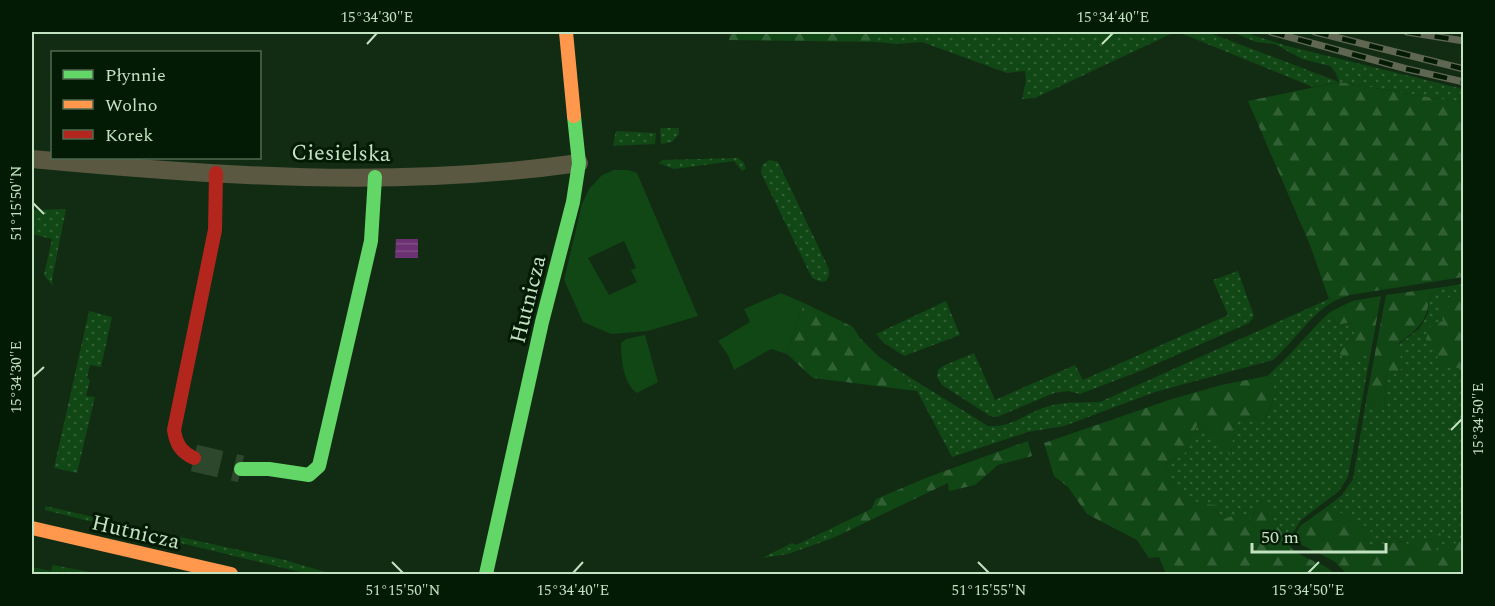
<svg xmlns="http://www.w3.org/2000/svg" width="1495" height="606" font-family="Spectral,serif">
	<style>
		.grass { fill: url(#grass-dots) }
		.forest { fill: url(#forest-firs) }
		.garden { fill: #114615; fill-rule: evenodd }
		.water { fill: url(#water-rules) }
		.lines { fill: none; stroke-linecap: round; stroke-linejoin: round }
		.secondary-tunnel { stroke: #2d472d; stroke-width: 27; stroke-dasharray: 27 14; stroke-linecap: butt }
		.street { stroke: #5a5841; stroke-width: 18 }
		.fast { stroke: #63d668; stroke-width: 14 }
		.slow { stroke: #ff974d; stroke-width: 14 }
		.jam { stroke: #b3261e; stroke-width: 14 }
		.rail-casing { stroke: #5f6652; stroke-width: 7 }
		.rail { stroke: #031a04; stroke-width: 4.5; stroke-dasharray: 14; stroke-linecap: butt }
		.ticks { fill: none; stroke: #c3e2c2; stroke-width: 2 }
		.labels { text-anchor: middle; stroke-width: 6; stroke-linejoin: round; paint-order: stroke }
		.street-label { font-size: 22px; fill: #c3e2c2; stroke: #031a04 }
		.neatline { fill: none; stroke: #c3e2c2; stroke-width: 2 }
		.ticks-label { font-size: 15px; text-anchor: middle; fill: #c3e2c2 }
	</style>
	<defs>
		<pattern id="grass-dots" width="8" height="8" patternUnits="userSpaceOnUse" patternTransform="scale(1.5)"><rect width="8" height="8" fill="#114615"/><path d="M2 2h.1M6 6h.1" fill="none" stroke="#326035" stroke-width="1.8" stroke-linecap="round"/></pattern>
		<pattern id="forest-firs" width="22" height="20" patternUnits="userSpaceOnUse" patternTransform="scale(1.5)"><rect width="22" height="20" fill="#114615"/><path d="M5 1l3.5 6h-7zM16 11l3.5 6h-7z" fill="#326035"/></pattern>
		<pattern id="water-rules" width="6" height="5" patternUnits="userSpaceOnUse" patternTransform="scale(1.5)"><rect width="6" height="5" fill="#6c3172"/><path d="M0 2.5h6" fill="none" stroke="#7f4f84"/></pattern>
	</defs>
	<rect width="100%" height="100%" fill="#122c13"/>
	<!-- grass -->
	<path class="grass" d="M876,32H1175L1035,98L1022,99L1026,81L1025,71L1007,73L922,42L897,44L876,42Z
		M1178,32H1207L1339,82L1336,73L1330,66L1302,59L1275,44L1256,42L1232,32H1243L1287,46L1463,89V103L1339,82L1313,87Z
		M660,128H679V134L672,142L661,144Z
		M616,131L656,133L655,144L613,146Z
		M738,158L744,163L746,169L742,171L734,161L674,169L658,163L663,160Z
		M769,160L778,162L829,269V276L826,281L821,282L812,278L761,173L762,165Z
		M66,209L52,280L53,286L44,275L52,239L32,234V210Z
		M1238,271L1254,316L1249,323L1140,371L1080,394L1068,391L1054,393L997,417L990,416L942,385L937,377L938,370L943,366L974,353L995,400L1075,365L1083,380L1228,315L1213,280Z
		M1462,284L1454,296L1461,369L1463,374V537L1450,548L1434,552L1426,542L1410,549L1405,541L1367,546L1328,506L1342,495L1353,479L1366,401L1384,409L1386,379L1398,345L1420,328L1428,313L1430,295L1444,287Z
		M1329,299L1336,300C1310,314 1295,341 1273,360L1155,392L1064,426L1028,432L952,457L917,391L898,370L988,426C1013,428 1027,412 1049,406C1066,401 1083,403 1100,402Z
		M946,301L960,335L904,356L884,343L876,334Z
		M89,311L112,317L101,367L90,365L87,378L90,380L86,396L95,397L77,473L54,468Z
		M1330,312L1337,325L1351,322L1355,334L1339,353L1350,364L1371,351L1348,477L1339,491L1301,520L1290,538L1277,525L1262,500L1248,523L1220,522L1170,483V473L1165,464L1184,454L1198,423L1231,455L1234,423L1252,416L1262,424L1277,392L1267,376C1291,356 1308,332 1330,312Z
		M45,506L133,526L132,532L45,510Z
		M832,528L833,538L788,554L762,558L792,543L796,545Z
		M162,533L285,560L332,574H308L160,538Z
		M53,565L100,574H32V567L51,571Z"/>
	<!-- forest -->
	<path class="forest" d="M730,32H876V42L729,40Z
		M1339,82L1463,103V277L1350,295L1336,300L1329,299L1310,245L1248,101Z
		M1462,284H1463V374L1461,369L1442,364L1426,339L1431,325L1443,321L1437,301L1453,296Z
		M1444,287L1430,295C1427,322 1419,328 1398,344L1403,368L1386,379L1384,409L1366,401L1386,295Z
		M1381,296L1371,351L1350,365L1339,353L1355,334L1351,322L1337,325L1330,312L1352,301Z
		M804,303L853,327L860,338L878,356L898,370L917,391L813,378L787,354Z
		M1267,376L1277,392L1262,424L1252,416L1234,423L1231,456L1198,423L1184,454L1165,464L1170,473V483L1200,504L1219,505L1220,521L1239,513L1249,522L1262,499L1277,525L1290,538L1291,548C1304,560 1322,561 1335,574H1166L1159,557L1149,558L1137,540L1087,514L1068,487L1054,476L1044,443L1172,399L1221,385Z
		M1028,441L1032,456L998,465L975,485L949,491L948,483L833,538L832,528L871,509L876,499L931,476Z
		M1328,506L1371,529L1367,546L1405,541L1410,549L1418,534L1427,542L1440,533L1443,541L1435,551L1450,548L1463,537V574H1347L1334,561L1298,543L1295,535L1300,526Z"/>
	<!-- garden -->
	<path class="garden" d="M614,170H628L637,173L698,316L648,331L611,334L583,322L564,280L582,204L589,189L602,175ZM624,241L636,268L631,270L637,282L609,295L588,258Z
		M781,293L804,303L787,354L771,349L734,370L728,355L718,341L750,322L744,309Z
		M645,335L658,382L637,393C623,383 621,359 621,343L626,339Z"/>
	<!-- water -->
	<path class="water" d="M396,239H418V258H395Z"/>
	<g class="lines">
		<!-- secondary-tunnel -->
		<path class="secondary-tunnel" d="M194,458L241,469"/>
		<!-- street -->
		<path class="street" d="M32,159C212,176 398,189 579,163"/>
		<!-- fast -->
		<path class="fast" d="M241,469H269L309,475L319,466L371,241L375,177
			M486,574L542,322L573,202L579,163L574,116"/>
		<!-- slow -->
		<path class="slow" d="M566,32L574,116
			M32,528L231,574"/>
		<!-- jam -->
		<path class="jam" d="M194,458C181,452 176,444 174,430L215,230L216,173"/>
		<!-- rail casing -->
		<g class="rail-casing">
			<path id="rail" d="M1271,32L1407,69L1464,82
				M1315,32L1464,69
				M1407,32L1464,41"/>
		</g>
		<!-- rail -->
		<use href="#rail" class="rail"/>
	</g>
	<!-- ticks -->
	<path class="ticks" d="M367,44L377,33M1102,44L1113,33M33,203L44,214M33,377L44,367M1451,430L1462,419M392,562L403,573M978,562L989,573M573,573L583,562M1308,573L1319,562"/>
	<g class="labels">
		<!-- street labels -->
		<g class="street-label">
			<text transform="translate(341 152) rotate(1)" y="8">Ciesielska</text>
			<text transform="translate(527 299) rotate(-76)" y="8">Hutnicza</text>
			<text transform="translate(136 531) rotate(13)" y="8">Hutnicza</text>
		</g>
	</g>
	<!-- border -->
	<rect width="1495" height="606" fill="none" stroke="#031a04" stroke-width="66"/>
	<!-- legend -->
	<rect x="51" y="51" width="210" height="108" fill="#031a04" stroke="#506a50" stroke-width="1.5"/>
	<rect x="63" y="70" width="30" height="9" fill="#63d668" stroke="#506a50" stroke-width="1.5"/>
	<text x="105" y="81" font-size="18" fill="#c3e2c2">Płynnie</text>
	<rect x="63" y="100" width="30" height="9" fill="#ff974d" stroke="#506a50" stroke-width="1.5"/>
	<text x="105" y="111" font-size="18" fill="#c3e2c2">Wolno</text>
	<rect x="63" y="130" width="30" height="9" fill="#b3261e" stroke="#506a50" stroke-width="1.5"/>
	<text x="105" y="141" font-size="18" fill="#c3e2c2">Korek</text>
	<!-- scale -->
	<path d="M1252 543v9h134v-9" fill="none" stroke="#c3e2c2" stroke-width="3"/>
	<text x="1261" y="543" font-size="18" fill="#c3e2c2" stroke="#031a04" stroke-width="4.5" paint-order="stroke">50 m</text>
	<rect x="33" y="33" width="1429" height="540" class="neatline"/>
	<g class="ticks-label">
		<text x="377" y="22">15°34'30"E</text>
		<text x="1113" y="22">15°34'40"E</text>
		<text transform="translate(16 203) rotate(-90)" y="5">51°15'50"N</text>
		<text transform="translate(16 377) rotate(-90)" y="5">15°34'30"E</text>
		<text transform="translate(1478 419) rotate(-90)" y="5">15°34'50"E</text>
		<text x="403" y="595">51°15'50"N</text>
		<text x="573" y="595">15°34'40"E</text>
		<text x="989" y="595">51°15'55"N</text>
		<text x="1308" y="595">15°34'50"E</text>
	</g>
</svg>
